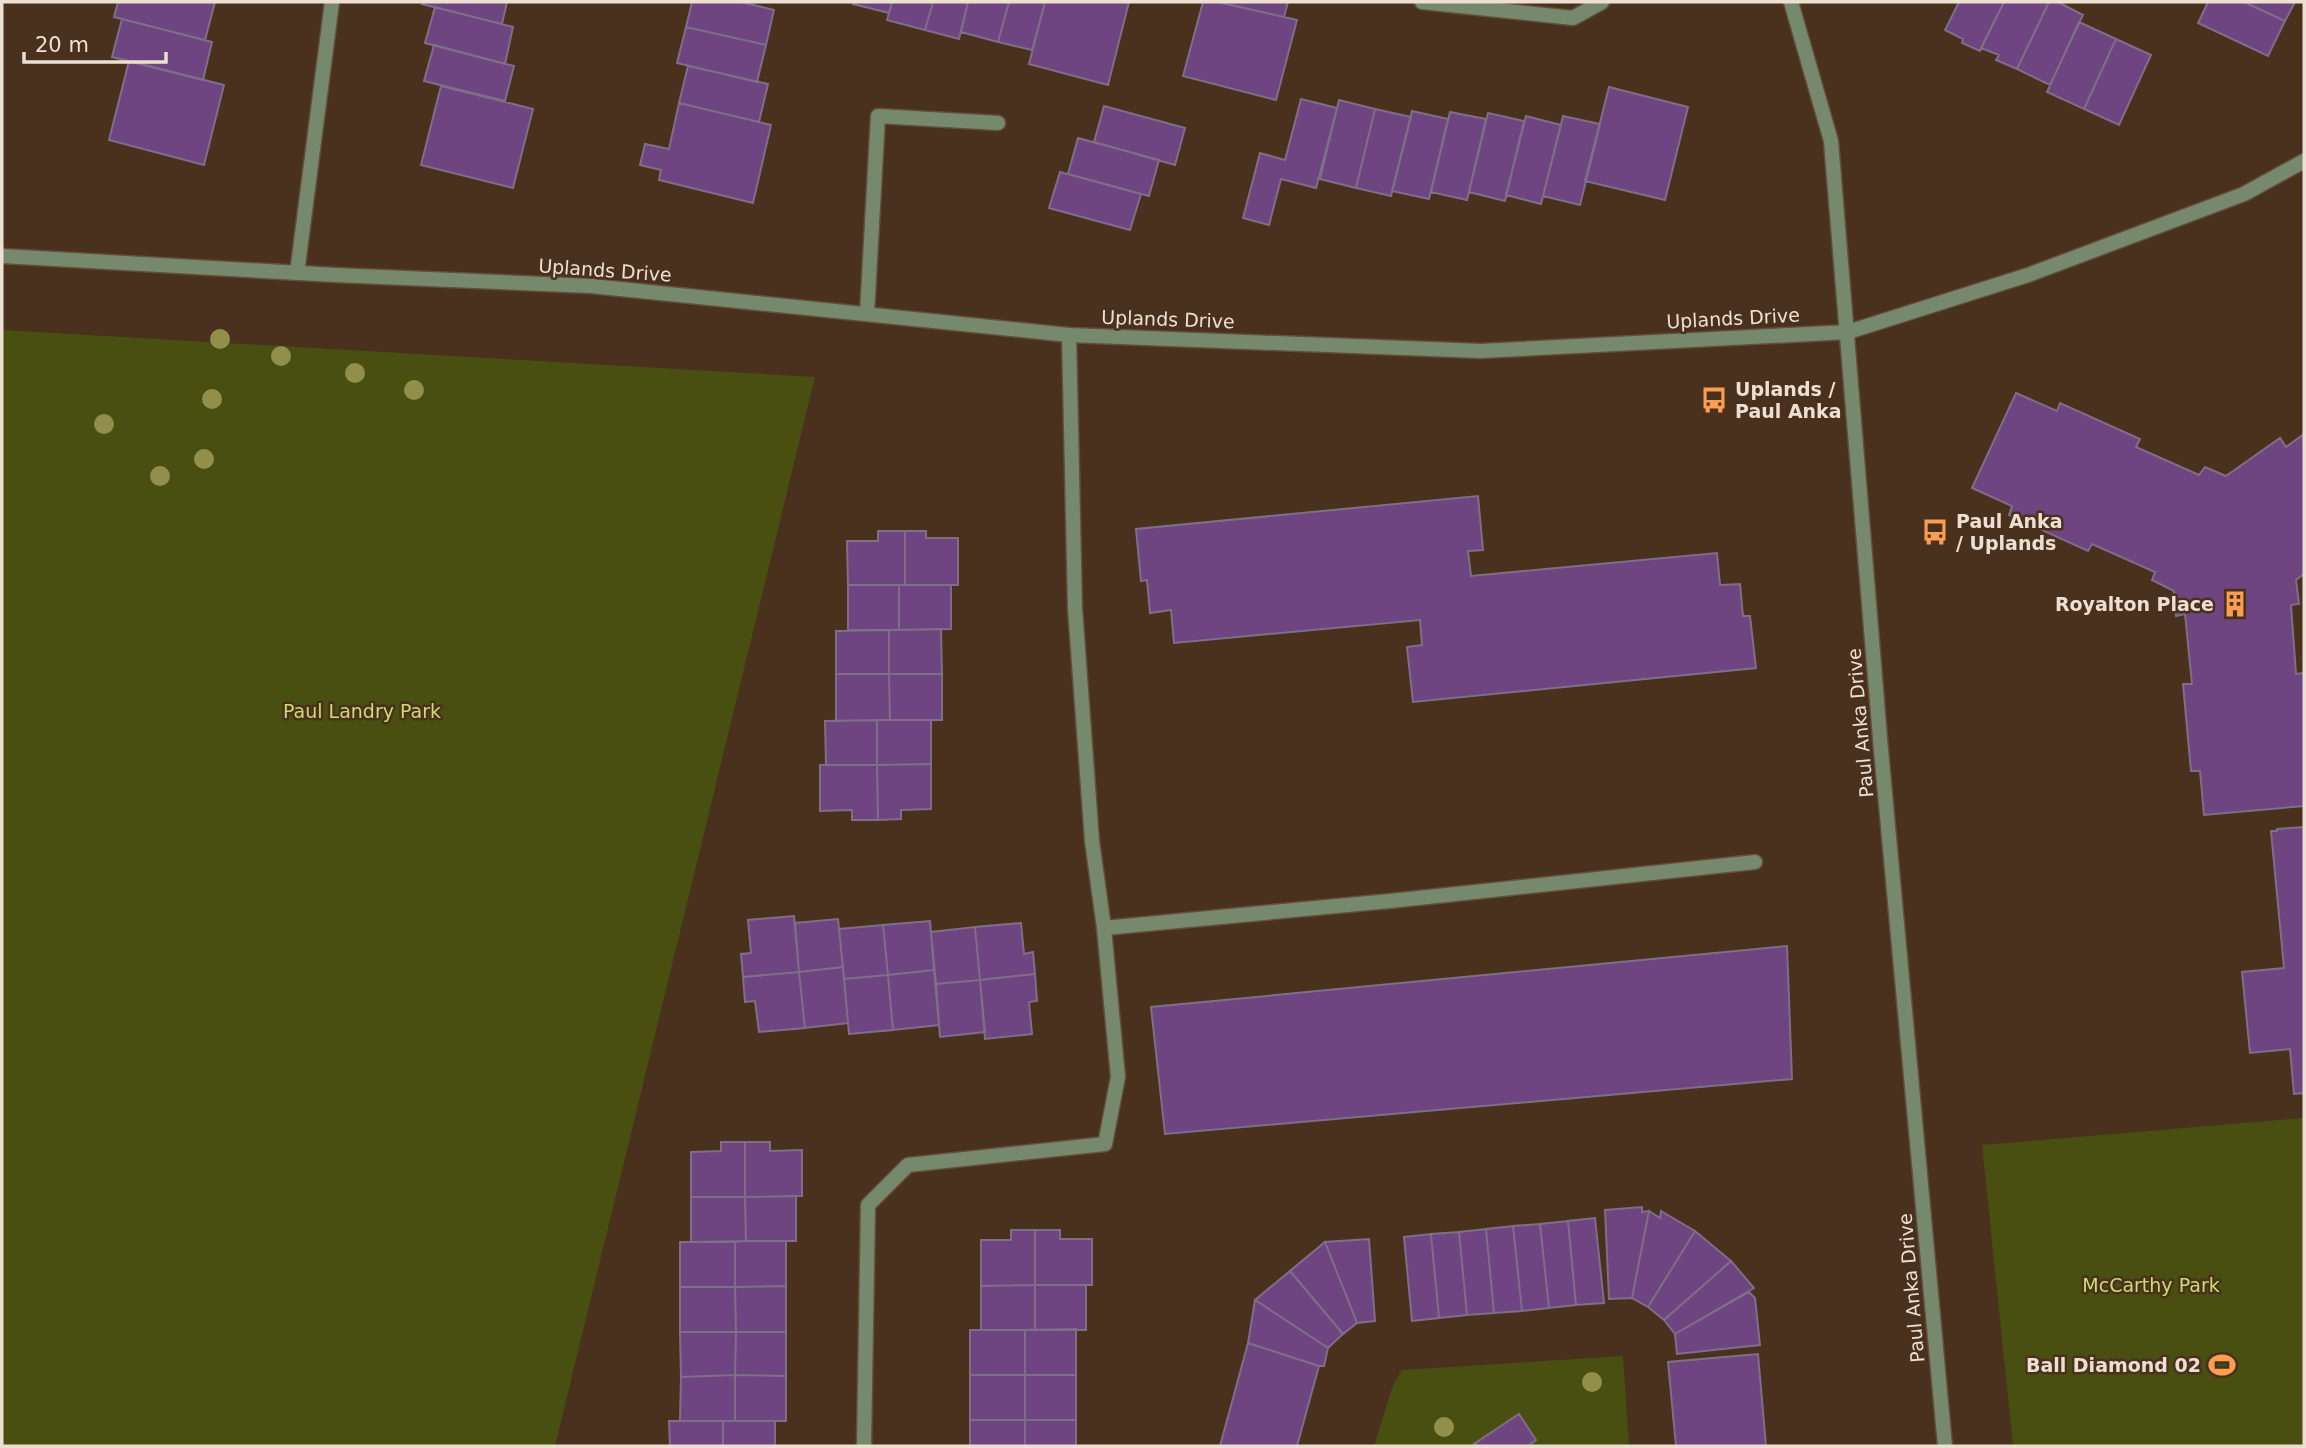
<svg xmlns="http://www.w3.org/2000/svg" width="2306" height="1448" font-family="'DejaVu Sans',sans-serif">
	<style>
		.green { fill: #484f10 }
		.building { fill: #6e4581; stroke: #7f6e88; stroke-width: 2 }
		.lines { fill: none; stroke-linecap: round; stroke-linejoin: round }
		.service-casing { stroke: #634d3b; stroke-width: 17 }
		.tertiary-casing { stroke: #634d3b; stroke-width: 17 }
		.service { stroke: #76896d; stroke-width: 14 }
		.tertiary { stroke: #76896d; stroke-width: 14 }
		.tree { fill: #928f4a }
		.labels { text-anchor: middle; stroke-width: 5; stroke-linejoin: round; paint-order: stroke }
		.street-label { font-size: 19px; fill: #eedfd3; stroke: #49311e }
		.poi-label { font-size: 19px; font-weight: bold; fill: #eedfd3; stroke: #49311e; text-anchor: start }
		.park-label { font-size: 19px; fill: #cddc6e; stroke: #49311e }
	</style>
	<rect width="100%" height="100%" fill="#49311e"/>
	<!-- green -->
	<path class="green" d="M2,330L815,377L555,1446H2Z
		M2304,1118V1446H2013L1982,1145Z
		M1623,1356L1629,1446H1374L1393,1385L1402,1370Z"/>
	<!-- building -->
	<path class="building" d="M118,2H215L205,40L114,17Z
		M423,2H507L502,24L422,4Z
		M692,2H741L774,10L766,45L686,27Z
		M854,2H892L889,13L853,4Z
		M892,2H933L925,30L887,20Z
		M933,2H968L959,39L925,30Z
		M968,2H1009L998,42L961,32Z
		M1009,2H1045L1032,50L998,42Z
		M1045,2H1129L1108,85L1029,64Z
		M1203,2H1218L1297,20L1276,100L1183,76Z
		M1218,2H1288L1284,17Z
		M1959,2H2004L1980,51L1962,43L1963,39L1945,30Z
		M2004,2H2049L2017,69L1996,60L1999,55L1981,48Z
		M2049,2H2058L2083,15L2050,85L2017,69Z
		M2208,2H2244L2285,21L2268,56L2198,23Z
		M2244,2H2295L2285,21Z
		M435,7L513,27L505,64L425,43Z
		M122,19L212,42L203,80L112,57Z
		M2079,22L2116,39L2084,109L2047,92Z
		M686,27L766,45L757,82L677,63Z
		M2116,39L2151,55L2119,125L2084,109Z
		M434,45L514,66L505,101L424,81Z
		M129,61L224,85L204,165L109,140Z
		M688,66L768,84L759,122L679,103Z
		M441,86L533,109L513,188L421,165Z
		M1609,87L1688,107L1665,200L1585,181Z
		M1301,99L1337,108L1316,188L1281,179L1269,225L1243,218L1260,153L1285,160Z
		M1339,100L1375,109L1356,188L1320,179Z
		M679,103L771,125L753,203L659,180L661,170L640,165L645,144L669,149Z
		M1104,106L1185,128L1175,165L1094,142Z
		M1375,109L1411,117L1391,196L1356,188Z
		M1412,111L1448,119L1429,199L1392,191Z
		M1450,112L1486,119L1467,200L1431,192Z
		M1488,113L1524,121L1505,201L1469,192Z
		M1526,116L1561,125L1541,204L1506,195Z
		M1563,116L1600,124L1580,205L1543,196Z
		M1078,138L1159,160L1149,196L1068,174Z
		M1060,172L1141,194L1130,230L1049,208Z
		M2016,393L2057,411L2060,403L2140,439L2136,447L2199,475L2205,467L2226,476L2280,438L2286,447L2304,434V574L2296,580L2299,604L2291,605L2296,674L2304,673V806L2204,815L2200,771H2191L2183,684H2192L2185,614L2176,616L2174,591L2152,580L2155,572L2092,544L2088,551L2009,515L2012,506L1972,488Z
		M1478,496L1483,550L1468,551L1471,576L1717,553L1720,585L1740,584L1743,616H1750L1756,668L1413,702L1407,647L1422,645L1420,620L1174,643L1171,610L1150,613L1147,580L1141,581L1136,529Z
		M878,531H905V585H848L847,541H878Z
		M905,531H926V538H958V585H905Z
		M848,585H899V630H848Z
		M899,585H951V629L899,630Z
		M941,629L942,674H889V630Z
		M889,630V674H836V631Z
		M836,674H889L890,720L836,721Z
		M889,674H942V720H890Z
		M877,720H931V764L877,765Z
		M877,720V765H826L825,721Z
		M931,764V809L901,810V819L878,820L877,765Z
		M820,765H877L878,820H852V810L820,811Z
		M2304,827V1093L2294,1094L2290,1049L2250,1053L2242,972L2284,968L2271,831H2277V829Z
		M794,916L799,972L743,977L741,954L751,953L748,920Z
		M838,919L843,967L799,972L795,923Z
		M930,921L934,970L888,975L883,925Z
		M1021,923L1024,954L1033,952L1035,974L980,980L975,927Z
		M883,925L888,975L844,979L839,929Z
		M975,927L980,980L936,984L931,932Z
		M1787,946L1792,1079L1165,1134L1151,1007Z
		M843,967L848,1023L805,1028L799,972Z
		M934,970L939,1025L893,1030L888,975Z
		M799,972L805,1028L759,1032L755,1001L745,1002L743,977Z
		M1035,974L1037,1001L1029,1002L1032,1034L985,1039L980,980Z
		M888,975L893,1030L849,1034L844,979Z
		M980,980L985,1032L940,1037L936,984Z
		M721,1142H745V1197H691V1152L721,1151Z
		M745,1142H770V1151L802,1150V1196L745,1197Z
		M796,1196V1241H746L745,1197Z
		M691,1197H745L746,1241L691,1242Z
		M1642,1207V1212L1649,1211L1632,1298L1609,1299L1605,1210Z
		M1649,1211L1660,1218L1661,1211L1695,1231L1648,1307L1632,1298Z
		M1595,1218L1604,1303L1576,1305L1568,1221Z
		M1568,1221L1576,1305L1549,1308L1540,1224Z
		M1540,1224L1549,1308L1522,1311L1513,1226Z
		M1513,1226L1522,1311L1494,1313L1486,1229Z
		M1486,1229L1494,1313L1467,1315L1459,1232Z
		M1011,1230H1035V1285L981,1286V1240H1011Z
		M1035,1230H1060V1239H1092V1285H1035Z
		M1695,1231L1731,1261L1664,1320L1648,1307Z
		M1459,1232L1467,1315L1439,1318L1431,1234Z
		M1431,1234L1439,1318L1412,1321L1404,1237Z
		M1369,1239L1375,1321L1357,1323L1325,1242Z
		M746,1241H786V1286L735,1287V1242Z
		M680,1242H735V1287H680Z
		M1325,1242L1357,1323L1343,1334L1290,1271Z
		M1731,1261L1754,1288L1675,1334L1664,1320Z
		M1290,1271L1343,1334L1328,1348L1255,1300Z
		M1035,1285V1330H981V1286Z
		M1035,1285H1086V1330H1035Z
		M786,1286V1332H736L735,1287Z
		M680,1287H735L736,1332H680Z
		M1749,1292L1755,1298L1760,1345L1677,1354L1675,1334Z
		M1255,1300L1328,1348L1324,1366H1319L1248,1343Z
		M1076,1329V1375H1025V1330Z
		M970,1330H1025V1375H970Z
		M680,1332H736L735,1375L681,1377Z
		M736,1332H786V1376L735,1375Z
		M1248,1343L1319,1366L1297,1446H1220Z
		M1758,1354L1766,1446H1676L1668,1362Z
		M735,1375V1421H680L681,1377Z
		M735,1375L786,1376V1421H735Z
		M970,1375H1025V1420H970Z
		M1025,1375H1076V1420H1025Z
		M1519,1414L1536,1440L1528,1446H1476L1474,1444Z
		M970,1420H1025V1446H970Z
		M1025,1420H1076V1446H1025Z
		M669,1421H723V1446H670Z
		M723,1421H775V1446H723Z"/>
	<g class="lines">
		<!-- service casing -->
		<g class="service-casing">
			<path id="service" d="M1422,2L1573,18L1602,2
				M297,273L332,2
				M867,314L878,116L998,123
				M1104,928L1390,901L1755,862
				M864,1446L868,1205L908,1165L1105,1144L1118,1077L1104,928L1092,841L1075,608L1069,335"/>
		</g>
		<!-- tertiary casing -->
		<g class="tertiary-casing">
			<path id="tertiary" d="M1791,2L1831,141L1881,750L1945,1446
				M2,256L335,275L591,286L1069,335L1481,351L1848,332L2028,275L2244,194L2304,161"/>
		</g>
		<!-- service -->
		<use href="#service" class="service"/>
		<!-- tertiary -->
		<use href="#tertiary" class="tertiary"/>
	</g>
	<!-- trees -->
	<g class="tree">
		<circle cx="220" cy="339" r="10"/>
		<circle cx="281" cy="356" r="10"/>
		<circle cx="355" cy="373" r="10"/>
		<circle cx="414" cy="390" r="10"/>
		<circle cx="212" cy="399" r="10"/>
		<circle cx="104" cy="424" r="10"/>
		<circle cx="204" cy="459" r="10"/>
		<circle cx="160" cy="476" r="10"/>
		<circle cx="1592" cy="1382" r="10"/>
		<circle cx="1444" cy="1427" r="10"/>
	</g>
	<!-- icons -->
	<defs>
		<g id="bus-bare" transform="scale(2.1)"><path d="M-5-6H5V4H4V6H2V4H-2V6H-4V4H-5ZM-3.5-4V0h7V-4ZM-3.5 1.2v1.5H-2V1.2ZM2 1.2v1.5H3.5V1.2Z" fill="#fb9e51" stroke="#49311e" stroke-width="2.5" paint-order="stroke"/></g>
		<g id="building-bare" transform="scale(2.1)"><path d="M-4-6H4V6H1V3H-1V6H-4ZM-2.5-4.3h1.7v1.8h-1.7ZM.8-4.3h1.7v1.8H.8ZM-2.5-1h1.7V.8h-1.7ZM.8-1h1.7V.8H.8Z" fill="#fb9e51" stroke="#49311e" stroke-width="2.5" paint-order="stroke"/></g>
		<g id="stadium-bare" transform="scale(2.1)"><path d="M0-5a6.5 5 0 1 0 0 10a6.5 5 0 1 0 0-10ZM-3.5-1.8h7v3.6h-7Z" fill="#fb9e51" stroke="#49311e" stroke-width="2.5" paint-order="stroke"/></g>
	</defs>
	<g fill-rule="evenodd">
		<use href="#bus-bare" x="1714" y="400"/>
		<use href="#bus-bare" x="1935" y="532"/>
		<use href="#building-bare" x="2235" y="604"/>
		<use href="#stadium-bare" x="2222" y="1365"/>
	</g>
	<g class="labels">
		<!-- street labels -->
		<g class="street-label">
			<text transform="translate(605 270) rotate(4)" y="7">Uplands Drive</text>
			<text transform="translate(1733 318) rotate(-3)" y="7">Uplands Drive</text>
			<text transform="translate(1168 319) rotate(2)" y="7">Uplands Drive</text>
			<text transform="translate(1860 723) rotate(-95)" y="7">Paul Anka Drive</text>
			<text transform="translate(1911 1288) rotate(-95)" y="7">Paul Anka Drive</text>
		</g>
		<!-- poi labels -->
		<g class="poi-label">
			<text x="1735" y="396">Uplands /<tspan x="1735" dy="22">Paul Anka</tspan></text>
			<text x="1956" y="528">Paul Anka<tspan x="1956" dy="22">/ Uplands</tspan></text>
			<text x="2214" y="611" text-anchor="end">Royalton Place</text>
			<text x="2201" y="1372" text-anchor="end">Ball Diamond 02</text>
		</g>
		<!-- park labels -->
		<g class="park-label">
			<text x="362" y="718">Paul Landry Park</text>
			<text x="2151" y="1292">McCarthy Park</text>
		</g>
	</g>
	<!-- border -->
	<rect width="2306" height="1448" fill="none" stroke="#eedfd3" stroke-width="7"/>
	<!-- scale -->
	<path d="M24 52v10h142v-10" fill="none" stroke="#eedfd3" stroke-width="3.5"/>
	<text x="35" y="52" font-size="21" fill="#eedfd3" stroke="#49311e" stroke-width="5" paint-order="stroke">20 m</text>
</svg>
